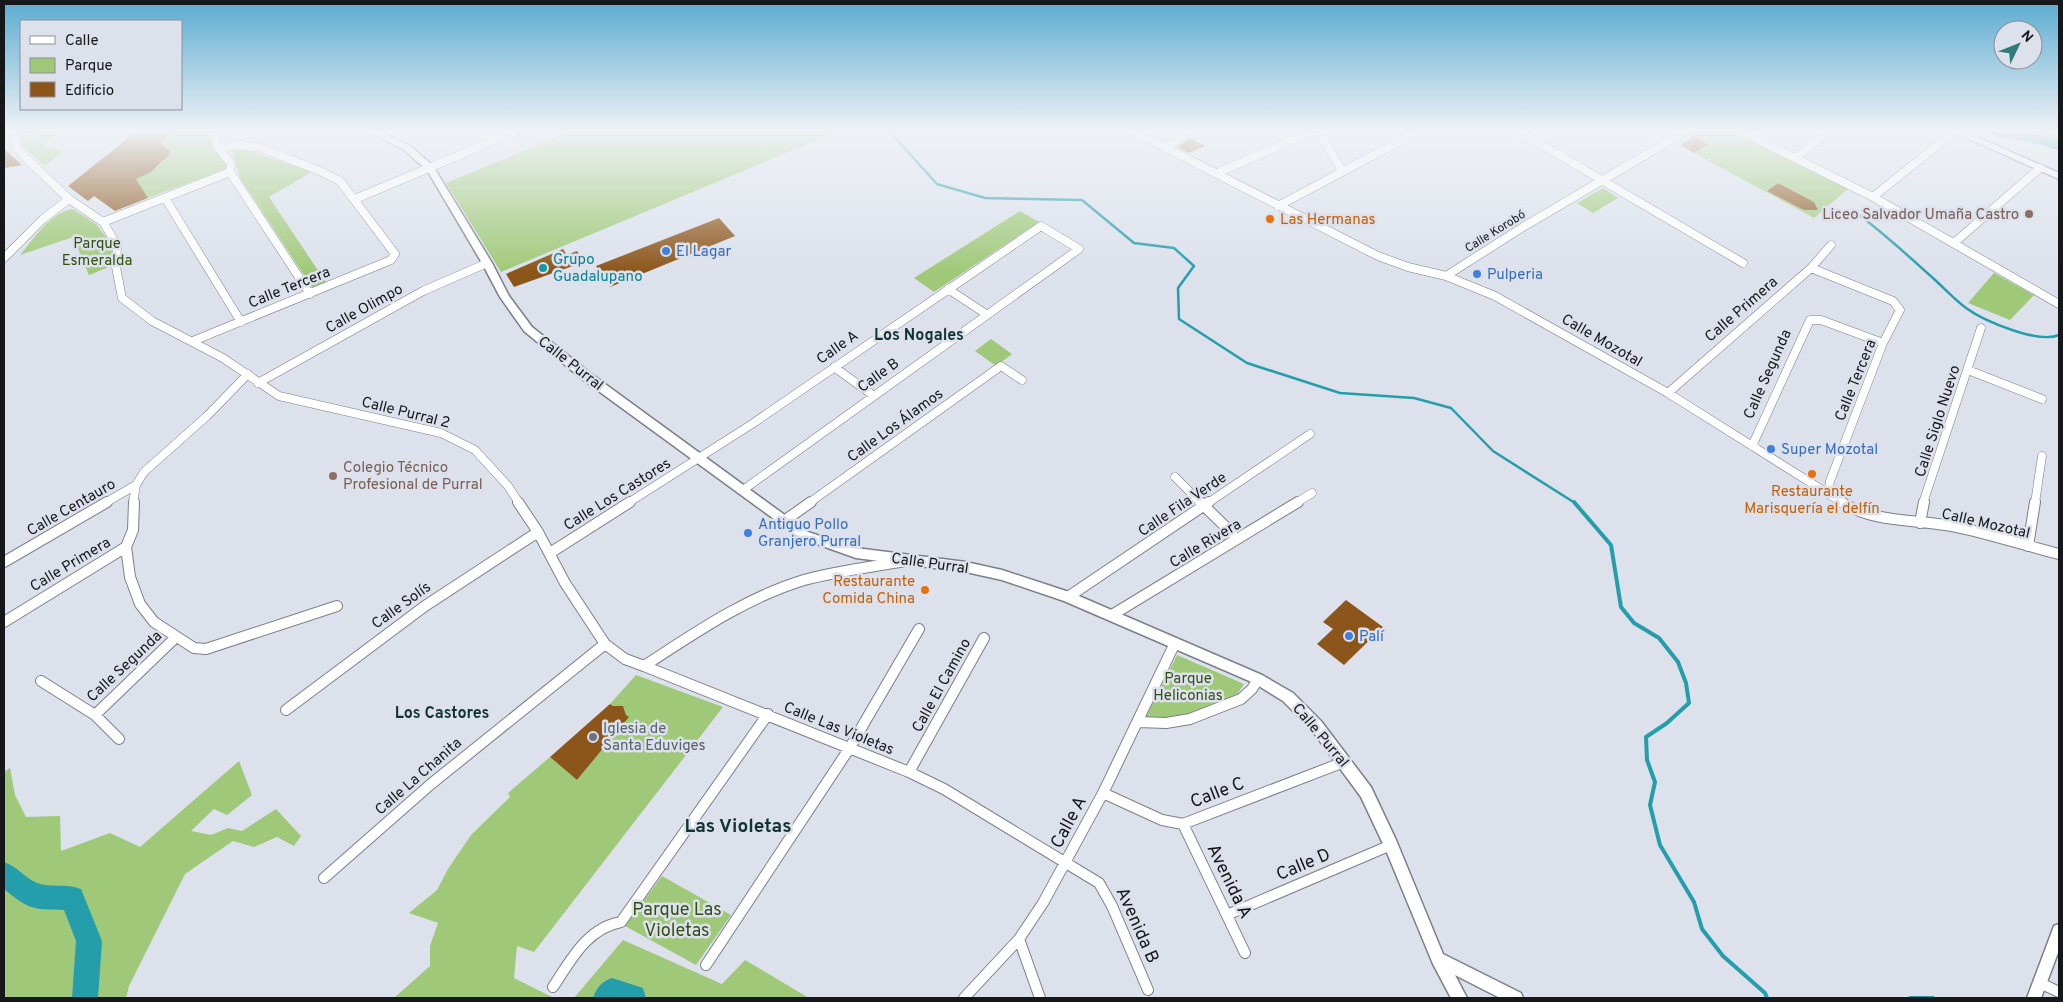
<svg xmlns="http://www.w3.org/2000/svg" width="2063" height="1002" font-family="Overpass,sans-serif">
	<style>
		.green { fill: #9fc978; fill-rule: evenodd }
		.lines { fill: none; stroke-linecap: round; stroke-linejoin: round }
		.stream-far1 { stroke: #259eab; stroke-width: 2.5 }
		.stream { stroke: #259eab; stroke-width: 4 }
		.river { fill: #259eab; fill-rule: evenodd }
		.building { fill: #8c551a }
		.minor-far1-casing { stroke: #7a7f89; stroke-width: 9 }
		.minor-casing { stroke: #7a7f89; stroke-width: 12 }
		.tertiary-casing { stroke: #7a7f89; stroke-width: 3 }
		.secondary-casing { stroke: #7a7f89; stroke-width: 3 }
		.minor-far1 { stroke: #fff; stroke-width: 8 }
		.minor { stroke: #fff; stroke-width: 10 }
		.tertiary { fill: #fff; fill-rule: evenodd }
		.secondary { fill: #fff; fill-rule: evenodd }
		.education-dot { fill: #8d6e63; stroke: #dce1ec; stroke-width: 2 }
		.food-dot { fill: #e8710a; stroke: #dce1ec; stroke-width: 2 }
		.shop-dot { fill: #3f7fe0; stroke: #dce1ec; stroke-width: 2 }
		.culture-dot { fill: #0f9aa8; stroke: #dce1ec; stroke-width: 2 }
		.worship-dot { fill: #6b7280; stroke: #dce1ec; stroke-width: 2 }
		.labels { text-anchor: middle; stroke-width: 5; stroke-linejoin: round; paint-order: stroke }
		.far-street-label { font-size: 12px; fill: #15171b; stroke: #dce1ec }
		.education-label { font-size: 15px; fill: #785e54; stroke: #dce1ec; text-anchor: end }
		.food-label { font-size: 15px; fill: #c56008; stroke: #dce1ec; text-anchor: start }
		.park-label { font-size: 15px; fill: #345011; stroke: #dce1ec }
		.shop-label { font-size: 15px; fill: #366cbe; stroke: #dce1ec; text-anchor: start }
		.culture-label { font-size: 15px; fill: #0d838f; stroke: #dce1ec; text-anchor: start }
		.street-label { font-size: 15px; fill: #15171b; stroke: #dce1ec }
		.worship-label { font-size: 15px; fill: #5b616d; stroke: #dce1ec; text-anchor: start }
		.neighbourhood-label { font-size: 16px; font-weight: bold; fill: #113433; stroke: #dce1ec }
		.near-street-label { font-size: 18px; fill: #15171b; stroke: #dce1ec }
		.near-park-label { font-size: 18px; fill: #345011; stroke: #dce1ec }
		.near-neighbourhood-label { font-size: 19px; font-weight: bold; fill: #113433; stroke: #dce1ec }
	</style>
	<rect width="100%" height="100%" fill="#dce1ec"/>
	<!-- green -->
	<path class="green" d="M19,131H29L32,135L40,131H61L42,146L63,151L45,166L21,145Z
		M173,131H211L209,139L229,166L228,168L148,198L135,178C150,173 164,166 170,151L166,147L157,145Z
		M571,131H839L501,272L446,183Z
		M1694,131H1736L1849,188L1814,218L1694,153L1708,143L1689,134ZM1778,183L1814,202L1818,210L1804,209L1767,191Z
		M2017,131H2049L2059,136V147Z
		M240,148L312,172L269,197L327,284L314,290L240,178L232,150Z
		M1603,188L1618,198L1593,213L1577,203Z
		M73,209L96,224L113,246L114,265L89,275L73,237L20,255C34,239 50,212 73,209Z
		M1020,211L1039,222L934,292L914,278Z
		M1994,273L2034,295L2010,320L1968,303Z
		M991,339L1012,354L996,366L975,351Z
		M1177,655L1244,684L1236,696L1195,712L1166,720L1146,717Z
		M636,675L723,707L534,952L517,946L514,978L554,998H394L430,966V946L438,923L409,913L437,890L448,869L471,835L510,797L508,793L550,757L577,780L629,717L626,715L623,706H613L610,704Z
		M239,761L252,795L227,815L214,809L191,831L211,835L228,828L242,831L276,809L301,836L294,846L277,837L254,847L233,841L185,874L129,986L126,998H4V772L10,768L15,795L26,817L60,816L61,851L110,833L140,847Z
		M662,876L731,915L696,965L625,926Z
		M623,940L722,984L745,960L809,998H574Z"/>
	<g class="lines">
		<!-- stream-far1 -->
		<path class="stream-far1" d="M889,131L937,184L985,198L1082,200L1134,243L1174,248L1194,266L1178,288L1179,319L1247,363L1340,393L1414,398L1451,408L1493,451L1575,503
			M1855,212C1883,232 1908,256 1934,279C1944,288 1954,299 1966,308C1984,321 2038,344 2059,335"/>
		<!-- stream -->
		<path class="stream" d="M1574,502L1611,545L1621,607L1634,623L1659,638L1678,662L1686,683L1689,703L1667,723L1646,737L1647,760L1655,782L1650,805L1660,845L1694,902L1702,929L1723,956L1765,993L1767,998
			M1910,998H1933"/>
		<!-- river -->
		<path class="river" d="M1988,131C2012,131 2037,131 2059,141V151L2042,145L1990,134Z
			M4,862C17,866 26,879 37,883C50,888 66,883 81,889L102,941L98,998H72L76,941L64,910C31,909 30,910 4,889Z
			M612,978L643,988L646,998H593C597,987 601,982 612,978Z"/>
	</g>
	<!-- building -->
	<path class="building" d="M137,131H173L160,143L170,151L168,156L151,172L136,179L148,198L115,211L94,196L88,201L68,186Z
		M1694,136L1708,144L1694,153L1680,145Z
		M1190,138L1205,146L1189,153L1177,147Z
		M4,149L22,165L4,168Z
		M1778,183L1814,202L1818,210H1804L1767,191Z
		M719,218L735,236L610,287L596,266Z
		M563,249L567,255L577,251L584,262L514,287L506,274Z
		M1346,600L1383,627L1344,665L1317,644L1333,629L1323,622Z
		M610,704L613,706H623L626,715L629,717L577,780L550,757Z"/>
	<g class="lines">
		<!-- minor-far1 casing -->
		<g class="minor-far1-casing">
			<path id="minor-far1" d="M13,131L15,146L30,162L69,199L103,222L117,245L116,267L122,298L152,321L223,358L279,396L441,433L475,450L508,486L519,503
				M215,131L216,145L231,164L230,172L310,294
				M1133,131L1378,256L1408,267L1446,276L1495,296L1668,393L1843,503
				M1319,131L1342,171
				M1741,131L1873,197L2059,304
				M1520,132L1743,263
				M1165,148L1189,131
				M1796,158L1828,131
				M1217,173L1313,131
				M1873,197L1955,131
				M165,198L241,322
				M355,199L517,131
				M1278,206L1419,131
				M103,222L230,172
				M1954,243L2040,168
				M4,258L43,219L69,199
				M1811,268L1893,301L1900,310L1883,343L1830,481L1828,494
				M1446,276L1523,227L1686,131
				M948,289L986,314
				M193,341L391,260L395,254L340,181L320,171L261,148L239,145L218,148
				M834,367L874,396
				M1968,370L2042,399
				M258,383L423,291L487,263
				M1668,393L1811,268L1831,245
				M1752,446L1810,320H1821L1883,343
				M1175,477L1201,503
				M105,503L136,485
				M133,503L136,485L144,472L207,416L248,374
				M628,503L752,424L1041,226L1079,249L743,490
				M809,503L1001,366L1022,380
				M1208,503L1310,434
				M1296,503L1312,493
				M1923,503L1981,328
				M2035,503L2042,456"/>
		</g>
		<!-- minor casing -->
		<g class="minor-casing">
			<path id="minor" d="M134,502L133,530L126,547L130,577L140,604L154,622L194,648L206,649L337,606
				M518,502L538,532L565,583L605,644L625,659L644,666C695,633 745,598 804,580C837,571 871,567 905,561
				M1200,502L1232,533
				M1841,502C1874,523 1914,519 1952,526C1988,533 2023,545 2059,554
				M784,521L811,502
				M1920,523L1924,502
				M2028,546L2035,502
				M550,553L630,502
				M4,562L107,502
				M1068,597L1209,502
				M1112,615L1298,502
				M4,622L126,547
				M644,666L909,772L944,789L1099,883L1112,906L1148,990
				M41,681L95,715L175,638
				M286,710L425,606L538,532
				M95,715L119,739
				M1138,722L1166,723L1190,719L1241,699L1252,689L1258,679
				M909,772L984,638
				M1103,793L1162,820L1183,824L1344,762
				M1183,824L1245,953
				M324,878L431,784L605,644
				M1227,915L1391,845
				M1019,939L1040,998
				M706,965L849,749L919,629
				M2040,983L2059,992
				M553,987C571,960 587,928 621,922L768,714
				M964,998L1019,939L1043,903L1103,793L1175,643"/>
		</g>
		<!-- tertiary casing -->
		<g class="tertiary-casing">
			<path id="tertiary" d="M366,131H378L409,145L433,166L492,263L509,296L532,327L590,373L808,532L856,548L966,562L1002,570L1072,593L1262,675L1293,693L1321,721L1371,787L1396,840L1443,954L1521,993L1523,998H1500L1455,975L1467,998H1451L1433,964L1385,848L1361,797L1311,729L1283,701L1254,683L1064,601L1002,580L966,572L856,558L800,538L582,379L524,331L500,297L482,263L427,170L403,149Z
				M2059,924V950L2041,998H2027L2054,926Z"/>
		</g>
		<!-- secondary casing -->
		<g class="secondary-casing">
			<path id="secondary" d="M1951,131H1963L2059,173V179Z"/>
		</g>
		<!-- minor-far1 -->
		<use href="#minor-far1" class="minor-far1"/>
		<!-- minor -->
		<use href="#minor" class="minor"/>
		<!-- tertiary -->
		<use href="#tertiary" class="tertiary"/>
		<!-- secondary -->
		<use href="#secondary" class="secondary"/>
	</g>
	<!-- sky -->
	<linearGradient id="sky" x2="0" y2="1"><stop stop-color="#5aabd0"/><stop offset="0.48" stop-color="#eff2f6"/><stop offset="1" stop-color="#eff2f6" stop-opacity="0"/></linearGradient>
	<rect width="2063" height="272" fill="url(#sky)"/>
	<!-- markers -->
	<g class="education-dot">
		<circle cx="2029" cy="214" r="5"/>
		<circle cx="333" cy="476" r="5"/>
	</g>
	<g class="food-dot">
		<circle cx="1270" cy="219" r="5"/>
		<circle cx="1812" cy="474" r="5"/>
		<circle cx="925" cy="590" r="5"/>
	</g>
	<g class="shop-dot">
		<circle cx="666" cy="251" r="5"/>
		<circle cx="1477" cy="274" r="5"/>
		<circle cx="1771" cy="449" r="5"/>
		<circle cx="748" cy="533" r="5"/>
		<circle cx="1349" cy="636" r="5"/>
	</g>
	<circle class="culture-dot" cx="543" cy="268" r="5"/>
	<circle class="worship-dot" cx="593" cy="737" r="5"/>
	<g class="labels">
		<!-- far-street labels -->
		<g class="far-street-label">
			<text transform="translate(1495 231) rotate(-32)" y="4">Calle Korobó</text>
		</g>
		<!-- education labels -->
		<g class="education-label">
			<text x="2019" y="219">Liceo Salvador Umaña Castro</text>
			<text x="343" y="472" text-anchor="start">Colegio Técnico<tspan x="343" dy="17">Profesional de Purral</tspan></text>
		</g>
		<!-- food labels -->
		<g class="food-label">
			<text x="1280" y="224">Las Hermanas</text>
			<text x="1812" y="496" text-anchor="middle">Restaurante<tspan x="1812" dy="17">Marisquería el delfín</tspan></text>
			<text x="915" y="586" text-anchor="end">Restaurante<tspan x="915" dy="17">Comida China</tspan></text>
		</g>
		<!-- park labels -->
		<g class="park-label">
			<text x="97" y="248">Parque<tspan x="97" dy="17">Esmeralda</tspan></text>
			<text x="1188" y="683">Parque<tspan x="1188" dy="17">Heliconias</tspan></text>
		</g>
		<!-- shop labels -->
		<g class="shop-label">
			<text x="676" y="256">El Lagar</text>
			<text x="1487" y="279">Pulperia</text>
			<text x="1781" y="454">Super Mozotal</text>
			<text x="758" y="529">Antiguo Pollo<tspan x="758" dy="17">Granjero Purral</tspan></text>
			<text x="1359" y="641">Palí</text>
		</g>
		<!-- culture labels -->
		<g class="culture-label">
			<text x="553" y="264">Grupo<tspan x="553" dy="17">Guadalupano</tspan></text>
		</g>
		<!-- street labels -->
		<g class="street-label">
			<text transform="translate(289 287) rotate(-22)" y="5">Calle Tercera</text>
			<text transform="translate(364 308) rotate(-29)" y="5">Calle Olimpo</text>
			<text transform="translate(1741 309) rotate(-41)" y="5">Calle Primera</text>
			<text transform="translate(1602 340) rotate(30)" y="5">Calle Mozotal</text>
			<text transform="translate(837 347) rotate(-35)" y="5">Calle A</text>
			<text transform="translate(571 363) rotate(38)" y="5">Calle Purral</text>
			<text transform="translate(1767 374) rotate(-66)" y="5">Calle Segunda</text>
			<text transform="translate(878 375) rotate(-36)" y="5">Calle B</text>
			<text transform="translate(1855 380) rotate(-68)" y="5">Calle Tercera</text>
			<text transform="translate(406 412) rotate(14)" y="5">Calle Purral 2</text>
			<text transform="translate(1937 421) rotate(-72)" y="5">Calle Siglo Nuevo</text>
			<text transform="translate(895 425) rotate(-36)" y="5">Calle Los Álamos</text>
			<text transform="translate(617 494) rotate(-32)" y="5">Calle Los Castores</text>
			<text transform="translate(1182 504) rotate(-34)" y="5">Calle Fila Verde</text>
			<text transform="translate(71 507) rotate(-30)" y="5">Calle Centauro</text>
			<text transform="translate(1986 523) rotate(13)" y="5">Calle Mozotal</text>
			<text transform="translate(1205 543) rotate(-31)" y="5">Calle Rivera</text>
			<text transform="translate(930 563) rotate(8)" y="5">Calle Purral</text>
			<text transform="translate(70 564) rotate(-31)" y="5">Calle Primera</text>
			<text transform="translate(401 605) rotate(-36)" y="5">Calle Solís</text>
			<text transform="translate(124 666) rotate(-43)" y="5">Calle Segunda</text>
			<text transform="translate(941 685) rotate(-61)" y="5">Calle El Camino</text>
			<text transform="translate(839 728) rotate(22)" y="5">Calle Las Violetas</text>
			<text transform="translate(1321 735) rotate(50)" y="5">Calle Purral</text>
			<text transform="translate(418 776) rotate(-41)" y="5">Calle La Chanita</text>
		</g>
		<!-- worship labels -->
		<g class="worship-label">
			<text x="603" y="733">Iglesia de<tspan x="603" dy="17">Santa Eduviges</tspan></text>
		</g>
		<!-- neighbourhood labels -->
		<g class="neighbourhood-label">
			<text x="919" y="340">Los Nogales</text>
			<text x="442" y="718">Los Castores</text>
		</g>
		<!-- near-street labels -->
		<g class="near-street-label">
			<text transform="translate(1217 792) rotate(-21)" y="6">Calle C</text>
			<text transform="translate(1068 822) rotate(-62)" y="6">Calle A</text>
			<text transform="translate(1303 864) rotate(-23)" y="6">Calle D</text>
			<text transform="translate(1230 881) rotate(64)" y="6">Avenida A</text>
			<text transform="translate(1138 925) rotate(66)" y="6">Avenida B</text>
		</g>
		<!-- near-park labels -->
		<g class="near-park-label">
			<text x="677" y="915">Parque Las<tspan x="677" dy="21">Violetas</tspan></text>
		</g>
		<!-- near-neighbourhood labels -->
		<g class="near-neighbourhood-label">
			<text x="738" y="832">Las Violetas</text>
		</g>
	</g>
	<!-- border -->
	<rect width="2063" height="1002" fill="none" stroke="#15171b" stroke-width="10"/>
	<!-- legend -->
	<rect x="20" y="20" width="162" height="90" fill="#dce1ec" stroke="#8c9098"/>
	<rect x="30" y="36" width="25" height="8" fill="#ffffff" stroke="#8c9098"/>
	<text x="65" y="45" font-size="15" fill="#15171b">Calle</text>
	<rect x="30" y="58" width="25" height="15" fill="#9fc978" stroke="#8c9098"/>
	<text x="65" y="70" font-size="15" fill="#15171b">Parque</text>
	<rect x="30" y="82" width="25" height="15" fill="#8c551a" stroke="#8c9098"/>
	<text x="65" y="95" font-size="15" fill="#15171b">Edificio</text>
	<!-- north arrow -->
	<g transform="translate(2018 45) rotate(47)"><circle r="24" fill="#dce1ec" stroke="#8c9098"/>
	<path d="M0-4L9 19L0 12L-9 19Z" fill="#327b79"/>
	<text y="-8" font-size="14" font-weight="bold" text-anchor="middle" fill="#15171b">N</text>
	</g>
</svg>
